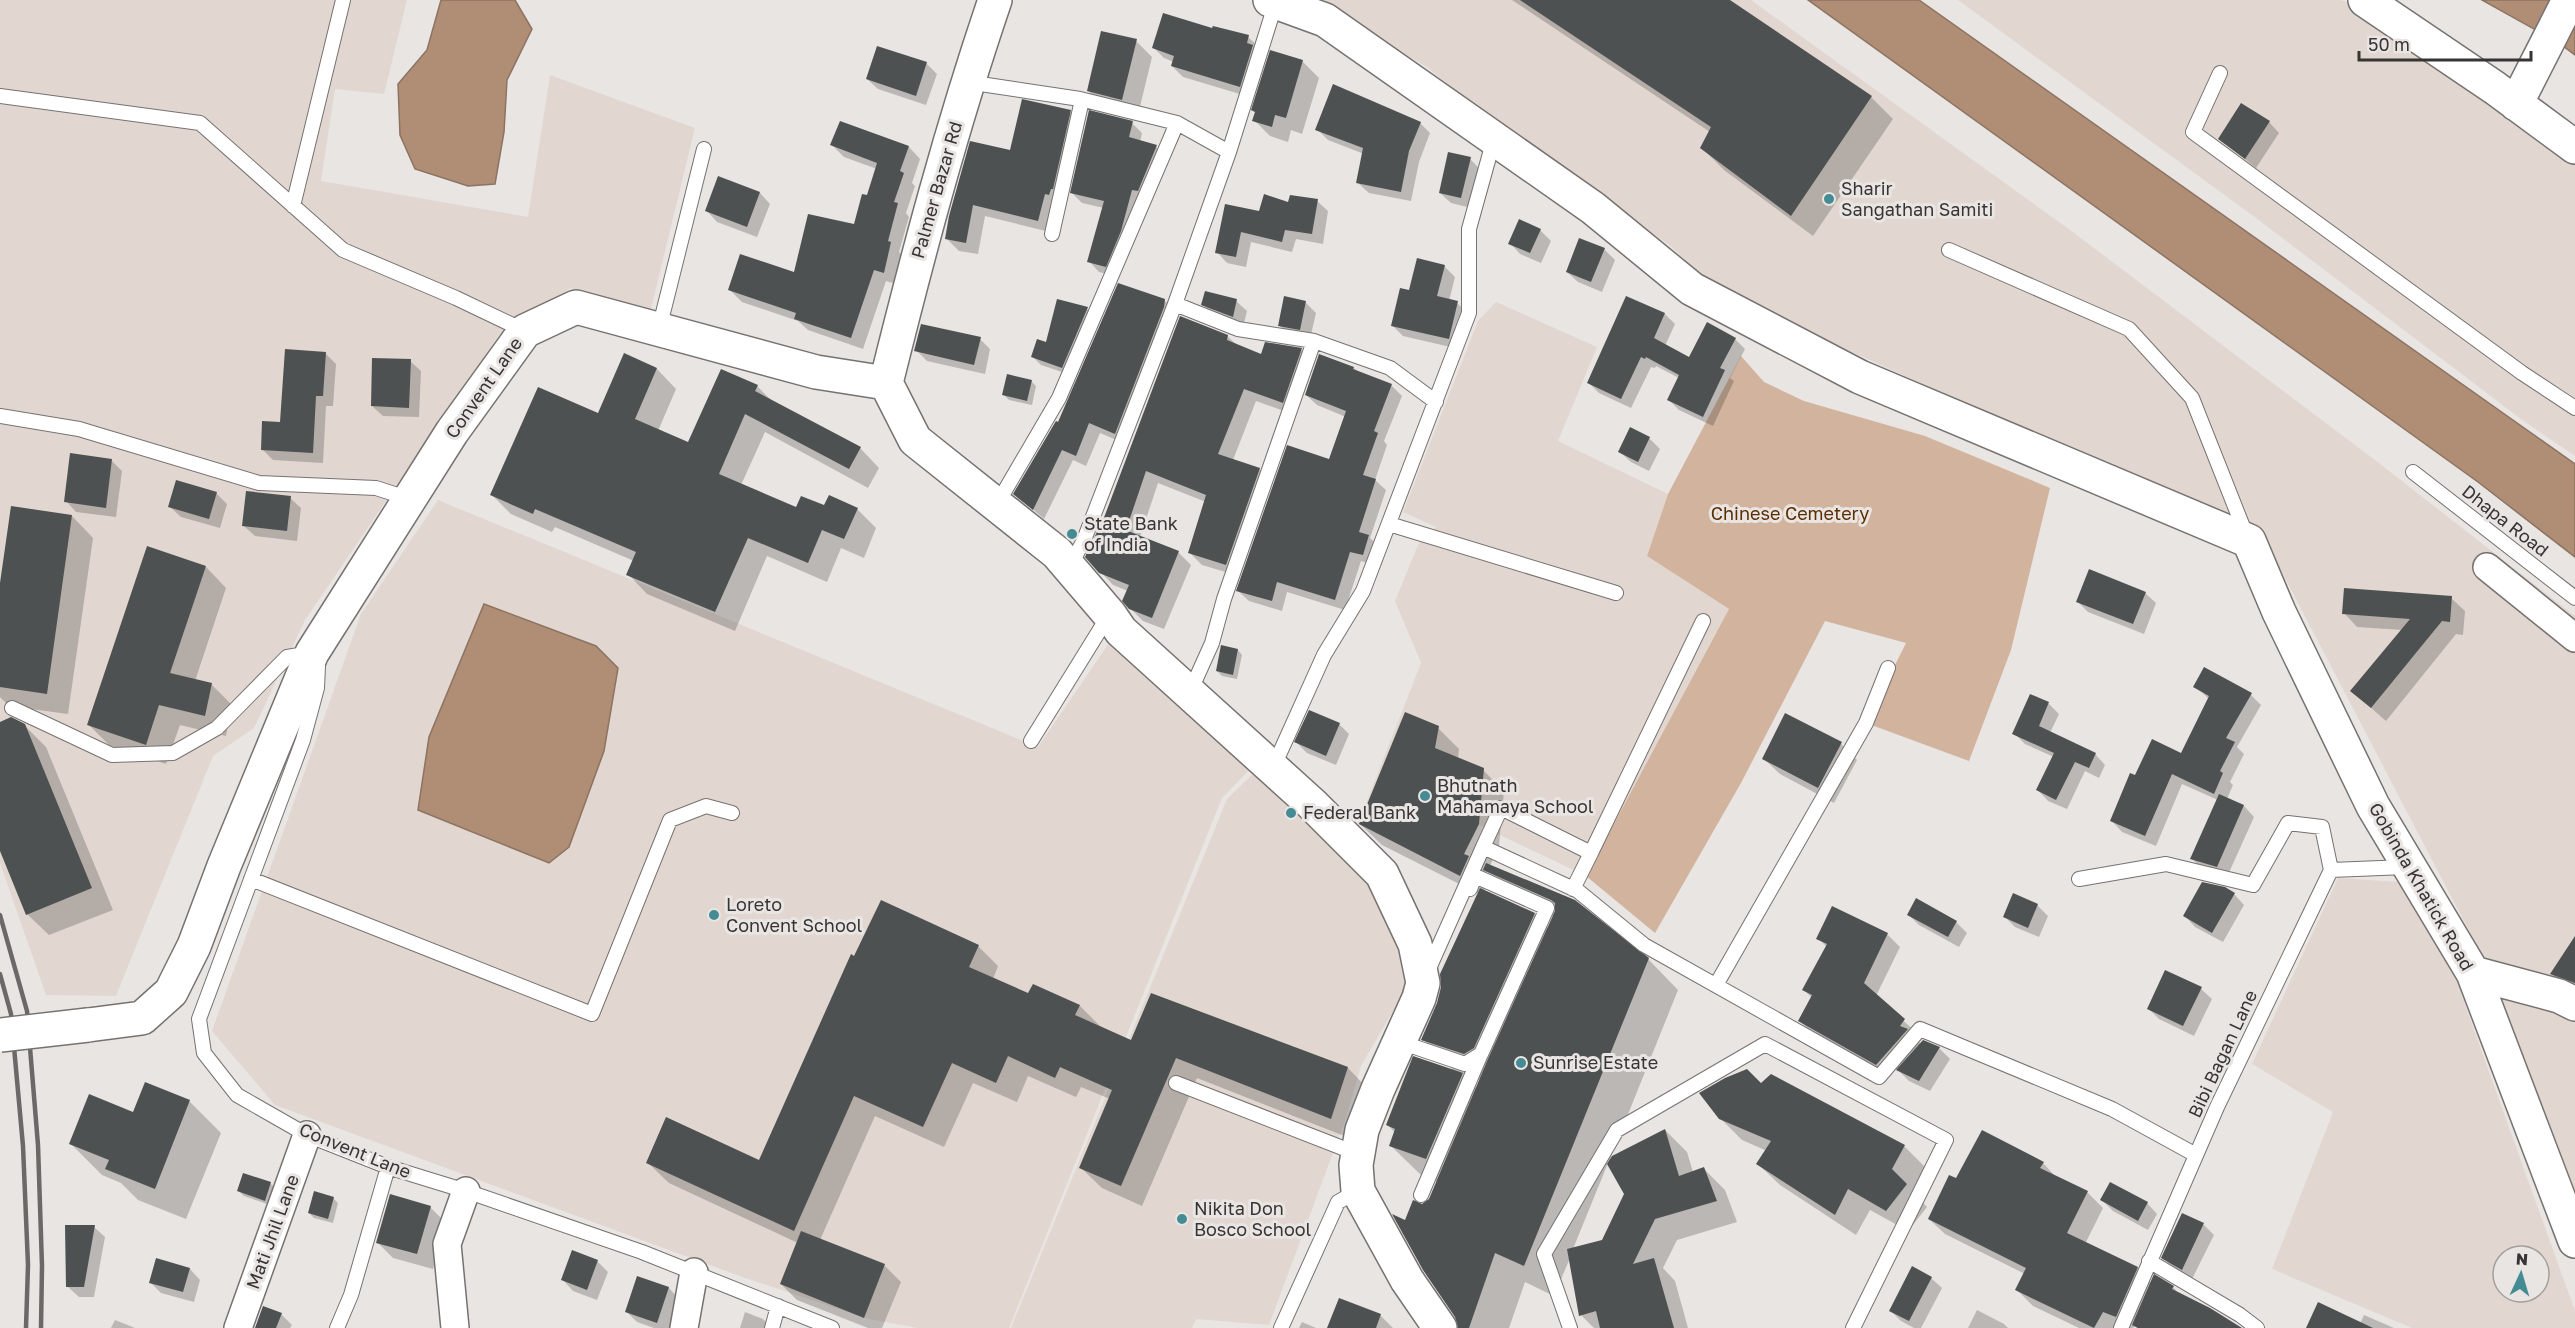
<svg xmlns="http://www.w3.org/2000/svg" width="2575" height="1328" font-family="'Golos Text',sans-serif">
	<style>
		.built { fill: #e1d7d0; fill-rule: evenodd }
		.green { fill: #d2b49e }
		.water { fill: #b08e75; stroke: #8c7362; stroke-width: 1.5 }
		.shadow { fill: #0003; fill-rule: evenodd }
		.building { fill: #4d5151 }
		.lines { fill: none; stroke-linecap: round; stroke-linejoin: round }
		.lane-casing { stroke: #767270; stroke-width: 16 }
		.street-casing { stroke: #767270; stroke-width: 30 }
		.secondary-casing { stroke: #767270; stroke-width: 36 }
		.lane { stroke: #fff; stroke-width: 14 }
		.street { stroke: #fff; stroke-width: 27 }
		.secondary { stroke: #fff; stroke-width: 33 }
		.rail { stroke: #6b6867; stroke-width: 4.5 }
		.secondary-bridge-casing { stroke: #767270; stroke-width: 36; stroke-linecap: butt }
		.secondary-bridge { stroke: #fff; stroke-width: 33 }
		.poi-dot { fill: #448b94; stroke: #e9e5e3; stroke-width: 2 }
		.labels { text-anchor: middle; stroke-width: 6; stroke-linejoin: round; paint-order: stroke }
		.poi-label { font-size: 18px; fill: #373534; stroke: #e9e5e3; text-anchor: start }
		.street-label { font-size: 18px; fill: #373534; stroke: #e9e5e3 }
		.park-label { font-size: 18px; fill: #5b2e00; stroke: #e9e5e3 }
	</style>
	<rect width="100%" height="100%" fill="#e9e5e3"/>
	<!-- built -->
	<path class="built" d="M0,0H407L384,94L335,89L321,181L528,217L550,75L695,128L649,317L571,288L499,335L305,620L254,728L213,756L116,996L46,995L0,863Z
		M1310,0H1751L2066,227L2375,460L2575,616V1192L2480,952L2261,532L2036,435L1717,291L1672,247L1493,123L1427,67Z
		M1958,0H2340L2353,4L2575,163V456L2521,419L2256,218Z
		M1496,302L1597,347L1558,441L1668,494L1647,556L1729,609L1586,876L1479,825L1454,873L1358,824L1421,663L1395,601L1418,545L1436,527L1403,512L1478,321Z
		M438,500L1038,747L1109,643L1257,762L1222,798L1009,1328H918L869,1319L745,1278L275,1105L212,1031L361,614Z
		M1259,768L1360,861L1392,916L1411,980L1361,1066L1346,1118L1269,1325L1196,1319L1192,1328H1011L1227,799Z
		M2338,878L2399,882L2455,977L2575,1311V1328H2412L2272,1269L2333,1112L2252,1064ZM2503,1256H2539V1292H2503Z"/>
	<!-- green -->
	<path class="green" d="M1741,356L1764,382L1804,401L1925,436L2050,488L2011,650L1969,761L1866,723L1906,643L1825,621L1741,783L1655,933L1586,876L1729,609L1647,556L1668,494Z"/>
	<!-- water -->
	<path class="water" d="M441,0H515L532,29L507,80L504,132L495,184L468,186L415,169L400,135L398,84L427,50Z
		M1808,0H1919L2575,464V557L2478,482Z
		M2482,0H2575V55L2559,43Z
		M484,604L596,646L618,668L604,751L569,847L549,863L418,810L429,737Z"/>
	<!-- shadow -->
	<path class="shadow" d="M1512,0H1727L1871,97L1893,119L1813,236L1724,170L1702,148L1710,132Z
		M1213,30L1248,37L1259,47L1250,97L1183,77L1172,66L1174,62L1164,58L1154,48Z
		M1136,41L1152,57L1138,115L1104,107L1088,91Z
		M1271,52L1303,62L1319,78L1302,134L1291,130L1288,142L1270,136L1254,120Z
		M926,63L937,74L926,105L878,89L867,79Z
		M1070,112L1082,124L1050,232L985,216L978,254L959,251L947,239L1011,152Z
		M841,122L909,147L920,159L912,183L915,186L906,213L909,217L899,252L902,255L896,284L886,281L863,349L808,330L798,321L742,302L730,290L795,274L855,226L877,169L844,157L832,145Z
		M2269,122L2279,133L2256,168L2220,139Z
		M1132,123L1142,133L1140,142L1156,147L1167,157L1116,276L1099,272L1089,261L1104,208L1082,203L1072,193Z
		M1420,123L1430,133L1419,162L1411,201L1369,193L1358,183L1364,154L1328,140L1317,129Z
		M1470,159L1480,169L1471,208L1451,203L1440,193Z
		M760,193L770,204L757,237L717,222L707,211Z
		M1317,201L1328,211L1323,244L1296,239L1292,252L1251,242L1246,267L1227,263L1217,252L1260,213L1288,204Z
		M1540,230L1551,241L1541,263L1520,254L1510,243Z
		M1604,249L1615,260L1602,292L1578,282L1567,272Z
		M1444,266L1455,277L1449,301L1457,303L1468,313L1459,349L1403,336L1393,326L1410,291Z
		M1627,298L1665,314L1675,324L1665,346L1689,359L1735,339L1745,349L1730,378L1734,381L1713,426L1679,410L1669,400L1679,378L1656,366L1655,368L1651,367L1631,408L1599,393L1589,383Z
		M1164,300L1175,311L1126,444L1100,433L1086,466L1073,460L1044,519L1015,494L1059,424Z
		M1058,301L1087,309L1096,317L1071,375L1041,365L1033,357L1048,344Z
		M1236,301L1247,311L1243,327L1213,315L1203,304Z
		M1305,302L1316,313L1310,339L1290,336L1280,326Z
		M1227,336L1237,345L1262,355L1301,350L1313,362L1295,415L1256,401L1233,460L1259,469L1272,482L1239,576L1202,565L1190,553L1206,502L1158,483L1140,537L1178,552L1191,565L1164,629L1143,621L1130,608L1128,591L1113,585L1087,557Z
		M980,339L990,349L985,374L927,361L916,350Z
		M325,353L336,364L333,406H326L323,463L273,460L262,449L282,424Z
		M625,355L657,369L676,389L658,431L689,444L757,386L773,402L860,448L879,468L868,488L765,432L741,485L797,509H857L876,528L864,558L841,548L827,582L767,556L735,631L647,594L628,574L634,561L555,527L552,532L511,514L492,495L598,415Z
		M410,361L421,371L419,417L383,416L372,406Z
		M1354,368L1359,373L1391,385L1402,396L1384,441L1387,445L1375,480L1386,490L1370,538L1379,546L1373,565L1361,561L1345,610L1287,592L1282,611L1249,601L1238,591L1330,460L1346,417L1317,405L1306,395Z
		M1031,381L1036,386L1032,405L1009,400L1004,395Z
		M1631,429L1649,438L1660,449L1649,471L1631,462L1620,452Z
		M111,460L122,471L116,517L76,512L66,501Z
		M216,493L227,504L220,528L181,517L170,507Z
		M290,498L301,508L297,541L255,536L244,526Z
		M72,516L93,538L68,714L9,706L0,697V594Z
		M206,567L226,588L195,681L212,685L232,705L226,736L180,725L166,764L109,745L88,724Z
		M2145,593L2156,603L2144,634L2088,612L2077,601Z
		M2451,598L2465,611L2463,635L2456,634L2386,721L2352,691L2403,630L2357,627L2344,613Z
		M1238,650L1242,655L1237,679L1222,676L1217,671Z
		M2195,686L2251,695L2261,705L2237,747L2244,754L2230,782L2233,785L2227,799L2244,806L2254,817L2227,877L2203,869L2192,859L2218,800L2182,784L2156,846L2122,832L2112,821L2135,777L2181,755L2209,699Z
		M2031,696L2049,704L2059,714L2050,733L2095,754L2105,765L2099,778L2085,771L2067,809L2048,801L2038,790L2054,757L2025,744L2014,733Z
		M0,724L24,725L46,747L113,910L49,935L27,914L0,847Z
		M1339,724L1349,734L1336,765L1307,753L1296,742Z
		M1438,728L1459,749L1458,759L1483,770L1504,791L1499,846L1490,866L1574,901L1648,959L1678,990L1610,1159L1665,1130L1687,1152L1693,1172L1704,1169L1725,1190L1737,1222L1677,1240L1663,1268L1675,1281L1688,1328H1594L1581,1315L1570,1258L1554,1296L1525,1282L1509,1328H1459L1457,1317L1405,1222L1431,1200L1438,1182L1421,1175L1390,1145L1395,1133L1388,1125L1455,1072L1423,1039L1439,1003L1479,894L1382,845L1360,824ZM1487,872L1515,900L1554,917L1549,929L1534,914L1484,892L1490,879L1486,875ZM1461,1073L1481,1080L1477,1089ZM1608,1163L1626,1194L1603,1242L1573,1249Z
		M1841,744L1857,760L1834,803L1780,774L1763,758Z
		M2234,894L2244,905L2223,942L2195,927L2185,916Z
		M1916,900L1956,922L1967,933L1959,947L1919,925L1908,914Z
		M2037,905L2048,916L2039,937L2015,927L2005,917Z
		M1887,934L1900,947L1876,996L1917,1033L1914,1037L1921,1044L1923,1042L1939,1048L1950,1059L1930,1091L1909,1081L1896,1068L1889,1077L1812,1033L1800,1021L1812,998L1804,990L1827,947L1818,938Z
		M978,946L998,966L993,979L1029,995L1033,986L1080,1006L1100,1026L1132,1042L1152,995L1348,1068L1368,1089L1352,1139L1197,1078L1142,1206L1102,1188L1081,1168L1110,1099L1081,1087L1076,1097L1028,1076L1017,1102L973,1083L944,1147L875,1116L820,1240L885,1266L901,1282L882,1328H868L797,1300L781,1284L798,1243L669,1183L648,1163L760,1162Z
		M2575,955V989L2562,984L2552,974Z
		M2166,972L2201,989L2212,999L2194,1036L2159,1019L2149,1009Z
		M146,1084L190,1102L221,1133L186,1219L138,1200L121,1183L102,1175L71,1144L134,1114Z
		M1720,1118L1904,1146L1926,1168L1913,1192L1927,1207L1908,1231L1870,1210L1856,1235L1780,1185L1758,1164L1767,1151L1742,1140Z
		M2043,1163L2057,1178L2087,1192L2103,1208L2085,1244L2137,1268L2152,1283L2173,1287L2181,1296L2239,1328H2137L2135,1326L2133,1328H2079L2033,1306L2017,1290L2025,1274L1945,1234L1929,1219L1956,1180Z
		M244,1175L271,1184L275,1188L270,1205L244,1196L239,1191Z
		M333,1198L338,1203L333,1223L314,1218L309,1213Z
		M2102,1200L2147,1203L2157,1214L2148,1230L2113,1211Z
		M430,1207L446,1223L433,1269L393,1258L377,1242Z
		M2183,1215L2204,1225L2214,1235L2192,1279L2174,1268L2163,1258Z
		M94,1227L105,1237L94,1297H79L68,1287Z
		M157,1260L190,1269L200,1280L194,1302L161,1293L150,1282Z
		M597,1261L608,1272L597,1300L573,1291L563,1280Z
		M638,1278L669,1288L679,1299L669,1328H654L637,1322L627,1312Z
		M1931,1278L1942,1288L1921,1328H1914L1901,1321L1891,1311Z
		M1977,1310L2004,1324L2008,1328H1968Z
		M745,1312L763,1319L772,1328H740Z
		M281,1314L292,1325L290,1328H256Z
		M1380,1315L1393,1328H1329Z
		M2364,1315L2394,1328H2308L2360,1324Z
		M115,1320L135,1328H111Z
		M1302,1322L1316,1328H1299Z"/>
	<!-- building -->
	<path class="building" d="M1520,0H1730L1872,96L1791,216L1700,148L1711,127Z
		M1163,13L1212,28L1213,26L1249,35L1247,43L1253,45L1240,87L1171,66L1174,56L1152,48Z
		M1101,31L1137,39L1122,100L1087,91Z
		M877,46L927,62L916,96L866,79Z
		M1270,50L1303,60L1286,118L1275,115L1272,127L1252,121L1255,112L1251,110Z
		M1333,84L1421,122L1409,151L1401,192L1356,183L1363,148L1315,130Z
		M1022,99L1071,110L1053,189H1051L1049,195L1045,194L1038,221L973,205L966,243L945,239L949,216L970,141L1010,150Z
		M2241,103L2270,121L2245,159L2218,139Z
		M1089,110L1133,121L1129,137L1157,145L1138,191L1132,190L1121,231L1106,267L1087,262L1104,201L1070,193Z
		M840,121L909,146L900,171L904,173L894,202L898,203L888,241L891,242L884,273L874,270L851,338L794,319L796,313L728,290L740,254L794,272L808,214L854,224L862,194L867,195L877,163L830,145Z
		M1448,152L1471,157L1461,198L1439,193Z
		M718,176L760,192L747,227L705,211Z
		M1264,194L1288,202L1290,195L1318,199L1312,234L1285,230L1282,242L1241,232L1236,257L1215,253L1225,204L1259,211Z
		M1519,219L1541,229L1530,253L1508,244Z
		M1579,238L1605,248L1591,282L1566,272Z
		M1417,258L1445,265L1437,296L1458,301L1449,339L1391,326L1400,288L1409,290Z
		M1118,283L1165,299L1164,307L1115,434L1089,423L1076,456L1062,450L1033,510L1013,494L1056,421L1058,422Z
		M1205,291L1237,299L1233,317L1201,305Z
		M1284,296L1306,301L1300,330L1278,326Z
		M1626,296L1665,313L1654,338L1689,357L1707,322L1736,338L1720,368L1725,370L1703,417L1667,400L1679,375L1646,357L1645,359L1641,357L1621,399L1587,383Z
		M1057,299L1088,307L1062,368L1031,357L1037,339L1046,342Z
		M1180,316L1228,335L1227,340L1261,354L1265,342L1302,348L1283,403L1244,389L1218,454L1260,468L1226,565L1188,553L1206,495L1146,471L1128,524L1131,526L1128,531L1179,551L1152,618L1129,609L1122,601L1129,585L1099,573L1085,557L1105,515Z
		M921,324L981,337L974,365L914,351Z
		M285,349L326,352L323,396H316L313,453L261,450L262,421L280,422Z
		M624,353L657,368L635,419L688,442L721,369L758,385L755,391L861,447L849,469L745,414L719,474L796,507L801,496L824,505L829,495L858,508L844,539L822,530L808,563L748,538L715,612L626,575L636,552L535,509L533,514L490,495L538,387L598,413Z
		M1319,354L1354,367L1353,369L1392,384L1374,431L1378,433L1363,475L1376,479L1359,532L1369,535L1363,555L1350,552L1335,600L1277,582L1272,601L1236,591L1287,445L1329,459L1346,411L1305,395Z
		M372,358L411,359L409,408L371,406Z
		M1007,374L1032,380L1027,401L1002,395Z
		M1630,427L1650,437L1638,462L1618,452Z
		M70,453L112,459L106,508L64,502Z
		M176,480L217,492L209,519L168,507Z
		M246,491L291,496L287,531L242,526Z
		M11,506L72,515L47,694L0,687V583Z
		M147,546L206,566L170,673L212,683L205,716L159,705L146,745L87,725Z
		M2089,569L2146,592L2133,624L2076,602Z
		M2344,588L2452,596L2450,622L2442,621L2371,708L2350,691L2410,619L2342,614Z
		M1221,645L1238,649L1233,675L1216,671Z
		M2204,667L2252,693L2226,738L2235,742L2220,771L2223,773L2214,794L2172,774L2145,836L2110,821L2130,773L2135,775L2152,739L2181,753L2209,696L2193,687Z
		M2030,694L2049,702L2039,726L2096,753L2089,768L2075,762L2056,800L2036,790L2054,753L2012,734Z
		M1309,710L1340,723L1326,756L1294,742Z
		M1405,712L1439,726L1435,748L1484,768L1479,824L1464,854L1469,856L1460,876L1359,824Z
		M1785,713L1842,742L1818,788L1762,759Z
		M11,717L25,724L92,888L26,915L0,851V722Z
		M2219,794L2244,805L2217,867L2190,859Z
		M1486,863L1575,900L1649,958L1524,1266L1495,1253L1469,1328H1458L1455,1317L1423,1270L1392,1214L1405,1220L1413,1200L1422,1204L1429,1199L1488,1059L1555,911V903L1551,900L1483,870Z
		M2202,882L2225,887L2235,893L2212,933L2183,916Z
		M1480,888L1535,913L1474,1048L1464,1054L1421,1040L1437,1003L1441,987L1440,974Z
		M2013,893L2038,904L2028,928L2003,917Z
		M1916,898L1957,921L1948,937L1907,915Z
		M881,900L979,945L969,967L1028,993L1033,984L1080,1005L1075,1015L1131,1040L1151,993L1348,1067L1331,1119L1176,1058L1121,1186L1079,1168L1112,1090L1060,1067L1055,1078L1008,1056L996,1083L952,1063L923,1127L854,1096L794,1231L646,1163L666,1117L759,1160L851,954L854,956Z
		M1832,906L1888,933L1864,983L1905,1019L1900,1026L1908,1029L1876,1065L1798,1021L1812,995L1802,990L1827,944L1816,939Z
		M2575,936V983L2550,974Z
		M2165,970L2202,987L2183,1026L2147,1009Z
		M1923,1040L1940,1047L1919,1081L1896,1070Z
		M1413,1056L1463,1073L1426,1159L1389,1146L1395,1129L1386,1125Z
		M1747,1069L1761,1083L1771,1074L1905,1145L1892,1169L1907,1184L1886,1211L1848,1189L1835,1215L1756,1164L1771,1141L1719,1119L1699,1093L1725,1078Z
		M145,1082L190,1100L155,1189L105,1169L109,1160L69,1144L89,1094L133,1112Z
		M1665,1129L1679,1176L1704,1167L1717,1201L1655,1219L1633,1264L1654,1258L1674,1328H1600L1596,1311L1579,1316L1567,1249L1602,1240L1624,1194L1607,1164L1612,1156Z
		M1982,1130L2044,1162L2040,1168L2088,1191L2067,1233L2138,1267L2116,1317L2103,1312L2094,1328L2015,1290L2026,1268L1928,1219L1949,1175L1956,1178Z
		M243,1173L271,1182L265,1201L237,1191Z
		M2110,1182L2148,1202L2138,1221L2100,1200Z
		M314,1191L334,1197L328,1219L308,1213Z
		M390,1194L431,1206L417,1254L376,1243Z
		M2182,1213L2204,1223L2182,1270L2161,1258Z
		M65,1225H95L84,1287H66Z
		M801,1231L885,1264L864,1318L780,1284Z
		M572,1250L598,1260L587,1290L561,1280Z
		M156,1258L190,1268L183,1292L149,1283Z
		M1912,1266L1932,1277L1909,1321L1889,1311Z
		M2154,1274L2174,1286L2172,1289L2210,1308L2242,1328H2138L2132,1325Z
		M637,1276L669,1287L657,1323L625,1312Z
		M1339,1298L1381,1314L1376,1328H1327Z
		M2318,1302L2373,1328H2306Z
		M263,1306L282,1313L276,1328H255Z"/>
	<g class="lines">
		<!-- lane casing -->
		<g class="lane-casing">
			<path id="lane" d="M2220,73L2193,132L2522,373L2575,408
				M967,82L1080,99L1177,123L1229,152
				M0,96L200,123L343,250L456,298L525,331
				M293,206L343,0
				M1052,234L1082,100
				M1949,250L2129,329L2192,398L2247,537
				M1175,304L1238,329L1314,341L1390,368L1436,402
				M659,329L704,149
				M0,416L79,429L259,483L376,488L410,499
				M2413,472L2575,598
				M997,504L1059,398L1177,123
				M1389,524L1616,593
				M1070,566L1084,540L1175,304L1229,152L1276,2
				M318,666L317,688L303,740L199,1019L204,1053L237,1095L307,1135L388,1167L466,1191L642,1252L832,1328
				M1190,692L1212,643L1224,599L1314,341
				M12,708L112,755L173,753L217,728L287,657L311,653
				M1031,741L1109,615
				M1273,768L1324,655L1363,591L1469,313V229L1494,139
				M1483,847L1501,808L1591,853L1573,889
				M1591,853L1703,621
				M251,879L592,1014L670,820L706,806L732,813
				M2079,879L2166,864L2253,885L2288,823L2322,827L2331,870
				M1427,973L1483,847L1578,891L1644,945L1879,1077L1920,1029L2112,1109L2196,1155
				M1716,985L1866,723L1888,668
				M1400,1042L1465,1064L1481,1054L1547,908L1475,876L1470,889
				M1176,1083L1358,1154
				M1421,1195L1480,1056
				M2149,1261L2240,1315L2257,1328
				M337,1328L351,1295L388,1167
				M772,1328L778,1306
				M1281,1328L1338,1202L1358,1191
				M1570,1328L1544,1254L1617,1130L1765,1044L1946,1140L1853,1328
				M2121,1328L2217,1107L2331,870L2406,867"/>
		</g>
		<!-- street casing -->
		<g class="street-casing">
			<path id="street" d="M2487,567L2575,638
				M238,1328L307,1135
				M455,1328L447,1244L466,1191
				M684,1328L694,1272"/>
		</g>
		<!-- secondary casing -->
		<g class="secondary-casing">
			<path id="secondary" d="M1270,0L1325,20L1593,208L1692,289L1860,377L2249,541L2279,612L2373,806L2473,973L2575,1241
				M2365,0L2495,88L2575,147
				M2516,104L2569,0
				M886,383L915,440L1057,553L1110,615L1121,631L1312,804L1382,874L1415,944L1423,983L1419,998L1378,1089L1362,1130L1356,1165L1358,1191L1407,1280L1440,1328
				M886,383C918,254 952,126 995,0
				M2473,973L2559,996L2575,1004
				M88,1025L142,1018L171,992L194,946L224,866L312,653L452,432L525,331L576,307L816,372L886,383"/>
		</g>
		<!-- lane -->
		<use href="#lane" class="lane"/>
		<!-- street -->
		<use href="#street" class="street"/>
		<!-- secondary -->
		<use href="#secondary" class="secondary"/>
		<!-- rail -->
		<path class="rail" d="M0,915L27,1011L38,1145L42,1266L41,1328
			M0,974L11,1014L23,1146L28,1265L26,1328"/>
		<!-- secondary-bridge casing -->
		<g class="secondary-bridge-casing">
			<path id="secondary-bridge" d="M0,1035L88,1025"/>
		</g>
		<!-- secondary-bridge -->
		<use href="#secondary-bridge" class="secondary-bridge"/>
	</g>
	<!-- markers -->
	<g class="poi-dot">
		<circle cx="1829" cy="199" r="6"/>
		<circle cx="1072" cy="534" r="6"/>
		<circle cx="1425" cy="796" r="6"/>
		<circle cx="1291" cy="813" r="6"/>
		<circle cx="714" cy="915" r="6"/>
		<circle cx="1521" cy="1063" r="6"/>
		<circle cx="1182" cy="1219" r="6"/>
	</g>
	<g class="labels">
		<!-- poi labels -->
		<g class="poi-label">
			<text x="1841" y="195">Sharir<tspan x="1841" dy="21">Sangathan Samiti</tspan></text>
			<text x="1084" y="530">State Bank<tspan x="1084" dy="21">of India</tspan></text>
			<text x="1437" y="792">Bhutnath<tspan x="1437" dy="21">Mahamaya School</tspan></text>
			<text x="1303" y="819">Federal Bank</text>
			<text x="726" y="911">Loreto<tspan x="726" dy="21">Convent School</tspan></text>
			<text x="1533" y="1069">Sunrise Estate</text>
			<text x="1194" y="1215">Nikita Don<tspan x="1194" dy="21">Bosco School</tspan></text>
		</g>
		<!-- street labels -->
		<g class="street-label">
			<text transform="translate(937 190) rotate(-74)" y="6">Palmer Bazar Rd</text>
			<text transform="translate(484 388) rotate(-55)" y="6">Convent Lane</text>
			<text transform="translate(2505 521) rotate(38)" y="6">Dhapa Road</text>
			<text transform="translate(2421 887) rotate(60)" y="6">Gobinda Khatick Road</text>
			<text transform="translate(2223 1054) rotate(-65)" y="6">Bibi Bagan Lane</text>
			<text transform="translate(355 1151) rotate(22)" y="6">Convent Lane</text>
			<text transform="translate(273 1232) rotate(-70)" y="6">Mati Jhil Lane</text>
		</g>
		<!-- park labels -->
		<g class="park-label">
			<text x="1790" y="520">Chinese Cemetery</text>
		</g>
	</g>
	<!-- north arrow -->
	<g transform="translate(2521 1274) rotate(4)"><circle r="28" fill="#e9e5e3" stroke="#a29f9d" stroke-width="1.5"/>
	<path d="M0-4.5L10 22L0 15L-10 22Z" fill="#448b94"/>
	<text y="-9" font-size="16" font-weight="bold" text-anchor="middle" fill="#373534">N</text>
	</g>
	<!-- scale -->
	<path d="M2359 51v9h172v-9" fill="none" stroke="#373534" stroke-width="3"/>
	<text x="2368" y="51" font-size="18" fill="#373534" stroke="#e9e5e3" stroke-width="4.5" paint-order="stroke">50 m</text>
</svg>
